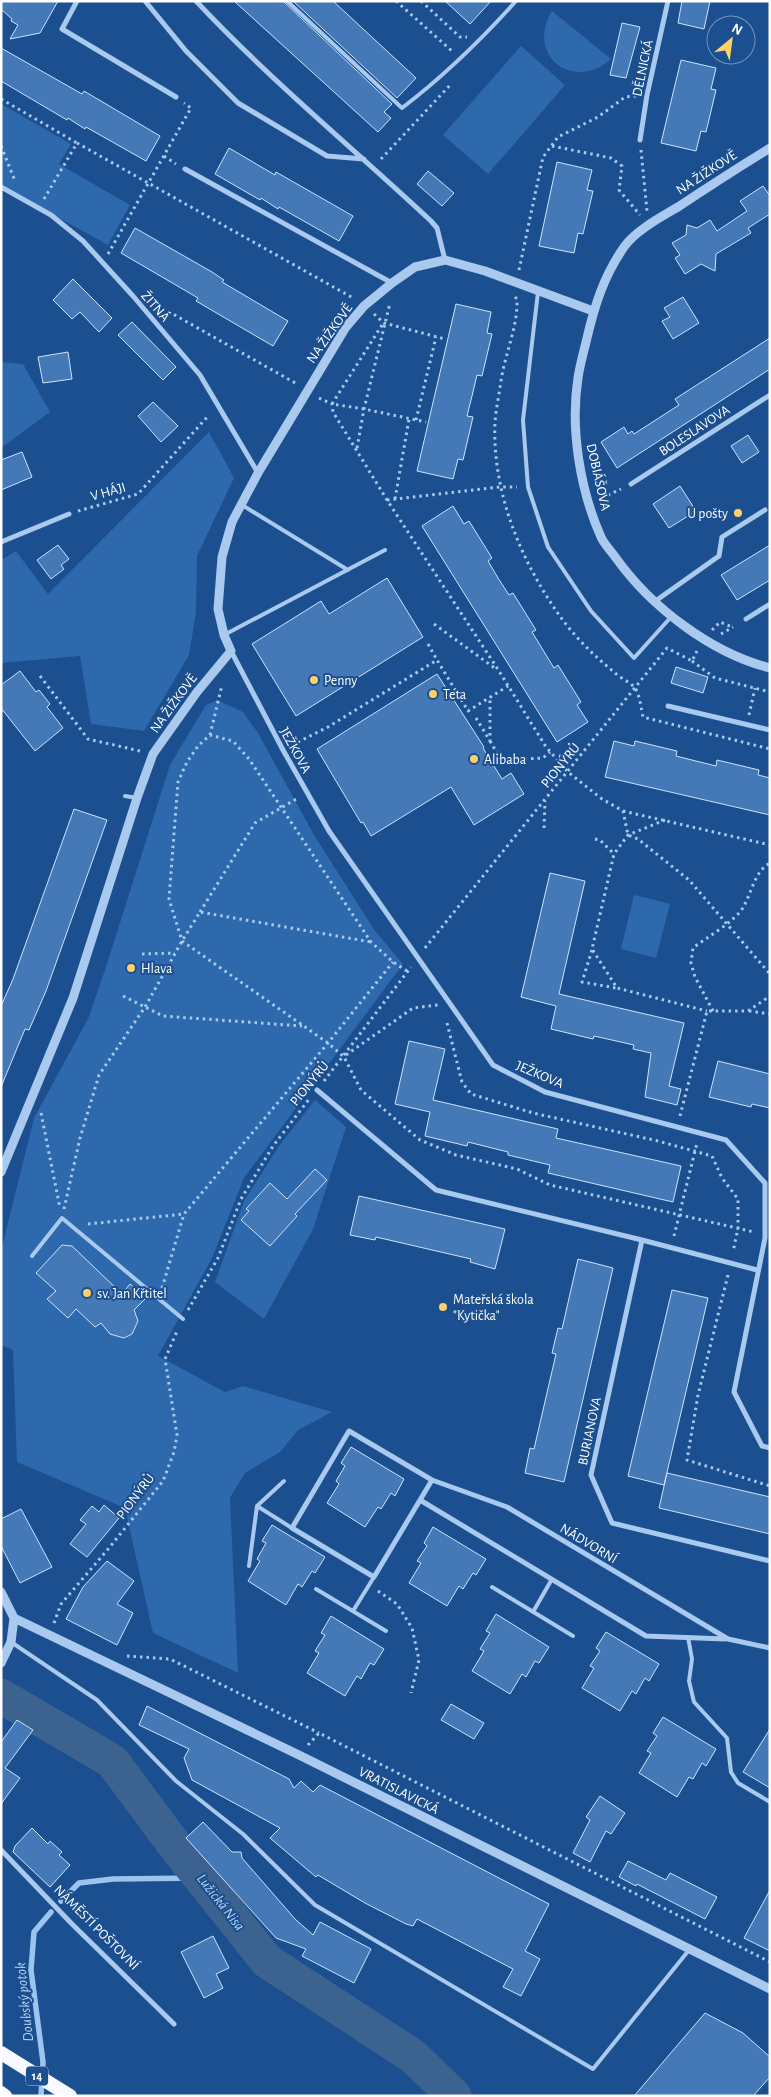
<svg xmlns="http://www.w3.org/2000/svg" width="771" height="2097" font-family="'Alegreya Sans',sans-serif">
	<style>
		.green { fill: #2e69ad; fill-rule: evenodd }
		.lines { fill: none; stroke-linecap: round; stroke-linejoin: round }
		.stream { stroke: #9cc4f0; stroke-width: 5.5 }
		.river { stroke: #3c6290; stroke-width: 35 }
		.building { fill: #4478b7; stroke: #cfe3fa }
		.path { stroke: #a9c9ee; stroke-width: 3; stroke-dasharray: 2.5 4; stroke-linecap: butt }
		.service { stroke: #a9c9ee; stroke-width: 4 }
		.minor { stroke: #a9c9ee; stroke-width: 5 }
		.tertiary { stroke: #a9c9ee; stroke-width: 9 }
		.trunk { stroke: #f8faff; stroke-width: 14 }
		.poi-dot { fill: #ffd166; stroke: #1b4f8f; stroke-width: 2 }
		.labels { text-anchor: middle; stroke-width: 4; stroke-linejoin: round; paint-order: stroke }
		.shield { fill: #1b4f8f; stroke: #bbcadd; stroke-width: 1 }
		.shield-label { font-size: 12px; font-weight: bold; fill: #fff }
		.street-label { font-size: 14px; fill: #fff; stroke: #1b4f8f }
		.poi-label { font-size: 14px; fill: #fff; stroke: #1b4f8f; text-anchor: start }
		.water-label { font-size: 15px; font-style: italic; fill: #b5d3f5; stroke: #1b4f8f }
	</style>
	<rect width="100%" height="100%" fill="#1b4f8f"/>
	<!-- green -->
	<path class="green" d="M552,11L611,59C573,93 525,55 552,11Z
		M521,46L565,85L488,174L443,135Z
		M1,104L71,144L59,164L130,205L108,245L1,186Z
		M1,362L23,364L50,412L1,448Z
		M209,432L234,478L197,556L196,612L189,655L144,731L91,724L80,656L1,663V560L16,551L48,594Z
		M217,700L243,712L258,733L314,835L375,931L403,964L244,1178L212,1258L158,1356L225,1392L243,1386L332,1412L298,1430L280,1452L245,1473L230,1498L238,1673L153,1633L125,1508L17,1462L13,1350L1,1345V1251L34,1118L88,1019L106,967L170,765L206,705ZM63,1245L122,1294L130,1284L145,1298L133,1310L138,1321L132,1334L124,1338L110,1334L101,1323L95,1327L76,1309L68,1317L47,1299L56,1291L39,1276L38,1270Z
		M634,895L670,904L656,958L621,949Z
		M315,1100L346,1127L313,1229L264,1319L215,1282L244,1201L279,1146Z"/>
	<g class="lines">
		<!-- stream -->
		<path class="stream" d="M61,1901L79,1883L113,1879L201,1878
			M41,2096L43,2062L31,1970L34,1932L51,1912"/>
		<!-- river -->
		<path class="river" d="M1,1696L112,1761L176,1847L267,1961L414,2057L454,2096"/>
	</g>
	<!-- building -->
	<path class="building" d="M1,1H58L40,33L10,39L18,25L11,21L12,19L1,9Z
		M234,1H283L392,104L384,112L391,118L378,132Z
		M293,1H333L416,78L397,98Z
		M445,1H491L470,24Z
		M682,1H710L704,29L678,23Z
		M622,23L640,27L626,78L610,75Z
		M1,48L82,94L84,91L160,136L146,161L86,127L85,129L68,118L67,120L1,81Z
		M681,60L716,68L711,89L716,90L706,132L701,131L696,151L661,143Z
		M229,148L275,175L276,172L353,216L339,241L279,207L278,209L261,198L260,200L215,174Z
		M557,162L592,170L587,190L593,191L583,234L578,233L574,253L539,246Z
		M428,171L454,193L442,206L417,184Z
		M763,186L770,196V214L748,228L751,233L716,254L715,271L701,264L685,274L675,258L680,255L672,243L686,235L687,225L697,228L710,220L717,231L747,211L740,201Z
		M135,228L212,272L224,280L222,282L288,321L273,346L196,301L198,298L121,253Z
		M73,279L112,318L99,332L80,312L72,319L53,300Z
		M683,297L699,323L673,339L662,321L670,317L664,308Z
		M456,304L491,312L487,333L492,334L482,376L477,375L472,396L467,416L473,417L463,460L458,459L453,479L417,471Z
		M132,322L176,367L163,380L118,335Z
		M770,338V369L617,468L601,442L624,427L628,434L632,431L634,434L679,405L675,399Z
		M68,352L72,379L43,383L38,357Z
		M153,402L178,426L161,442L138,416Z
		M748,435L759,452L742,463L731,446Z
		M22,452L32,477L1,490V460Z
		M680,486L696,511L669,528L653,504Z
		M453,506L464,524L469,521L492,558L488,561L498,578L509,595L513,593L536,630L532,632L554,668L558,665L581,702L577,705L588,722L557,742L422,526Z
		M58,545L69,559L61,565L64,569L51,579L37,560Z
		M770,545V580L737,600L721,575Z
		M387,578L423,637L296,716L252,644L321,601L329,614Z
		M676,667L708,677L703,693L671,683Z
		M20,671L36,692L39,690L50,704L47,707L63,728L35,751L1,708V685Z
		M437,674L484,747L483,748L502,779L511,773L524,794L474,825L451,787L371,836L363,822L361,823L317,749Z
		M614,741L634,746L635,741L677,751L676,756L716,766L717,760L759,770L758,775L770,778V815L605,777Z
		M74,809L107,820L46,991L29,1030L25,1029L1,1087V1006L13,979Z
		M550,873L585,881L559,994L684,1023L669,1086L681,1089L677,1105L645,1097L651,1053L633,1049L634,1045L594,1036L593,1039L551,1029L556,1006L521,997Z
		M409,1041L445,1049L433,1100L558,1129L556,1138L681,1166L673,1202L548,1173L550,1165L508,1155V1152L468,1142L467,1146L425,1136L430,1112L395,1104Z
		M718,1061L770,1074V1108L752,1104L751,1107L709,1097Z
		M315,1169L327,1180L295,1214L297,1216L270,1246L241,1220L249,1211L246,1209L270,1183L287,1199Z
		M359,1196L505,1229L495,1269L470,1262L471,1259L376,1237L375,1240L350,1235Z
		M62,1245L72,1246L122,1294L130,1284L146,1298L134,1310L138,1321L132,1334L124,1338L110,1334L101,1323L95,1327L76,1309L68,1318L47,1299L56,1291L36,1273Z
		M578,1259L613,1268L564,1482L525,1473L530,1448L534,1449L556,1354L552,1353L558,1328L562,1329Z
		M672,1290L708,1298L664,1485L628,1476Z
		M351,1447L404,1479L395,1496L391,1493L381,1509L378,1507L365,1527L327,1503L339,1484L336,1481L345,1466L341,1463Z
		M667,1473L770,1497V1534L659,1508Z
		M104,1505L119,1518L87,1557L70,1544L86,1524L80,1520L92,1506L99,1512Z
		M21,1509L52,1567L20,1583L1,1546V1519Z
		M272,1525L325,1557L315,1573L312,1571L302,1587L298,1584L286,1605L248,1581L260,1561L257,1559L266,1543L262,1541Z
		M433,1527L486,1559L476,1575L473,1573L463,1589L459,1586L447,1606L409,1583L421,1563L417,1561L427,1546L424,1543Z
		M107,1561L134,1581L117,1604L133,1613L117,1645L66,1619L83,1587Z
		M496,1614L549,1647L539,1663L535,1661L526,1677L522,1674L510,1694L472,1671L484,1651L480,1649L490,1633L486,1631Z
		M331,1616L384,1649L374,1665L370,1663L361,1679L357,1676L345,1696L307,1673L319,1653L315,1651L325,1635L321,1633Z
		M606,1632L659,1664L649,1681L645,1678L636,1694L632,1691L620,1711L582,1688L594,1668L590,1666L600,1651L596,1648Z
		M451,1704L484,1723L474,1739L441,1720Z
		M147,1706L289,1779L294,1788L301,1781L313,1792L320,1785L549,1904L525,1951L540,1959L521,1996L503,1987L513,1969L417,1919L413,1926L406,1924L365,1903L318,1875L316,1877L270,1838L280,1828L192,1780L184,1758L189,1749L139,1725Z
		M663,1717L716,1749L706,1766L702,1763L693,1779L689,1777L677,1797L639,1773L651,1753L647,1751L657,1736L653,1733Z
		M17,1720L33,1730L5,1768L20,1778L1,1804V1742Z
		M770,1729V1788L743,1772Z
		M600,1796L625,1813L611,1834L606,1831L590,1862L573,1853L590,1820L586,1817Z
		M203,1822L232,1852H241L242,1858L295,1919L313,1935L320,1922L371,1949L354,1983L302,1956L306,1949L276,1938L186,1838Z
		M32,1828L48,1844L50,1841L62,1852L59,1855L70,1865L50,1887L13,1852L15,1846Z
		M628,1861L666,1880L670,1873L717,1897L705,1919L637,1884L636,1886L619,1877Z
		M770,1890V1951L744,1938Z
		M213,1936L229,1968L216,1974L223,1988L204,1998L181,1952Z
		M705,2013L743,2033L770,2057V2077L753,2096H634Z"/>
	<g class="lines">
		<!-- path -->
		<path class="path" d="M396,1L453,52
			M421,1L460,37H467
			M1,99L77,143
			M1,146L15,181
			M552,146L611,158L622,166L619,190L640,215
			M641,150L647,211
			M164,156L176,164
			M381,159L452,83
			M44,199L77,143L353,298
			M108,254L191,108L184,103
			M519,270L543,157L558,137L598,117L625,97L637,96
			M515,297L517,299C518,327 505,353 501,381C499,395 496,409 495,422C492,491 520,559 559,615C574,636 593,655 614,672C620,678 630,682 635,688C640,695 641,709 643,717L770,749
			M157,305L297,384
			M374,314L384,323L445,339
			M382,325L332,404L364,409L426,422
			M319,398L332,404L333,412L387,500L499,671L546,747L568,772L602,799L623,811L628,835L638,839L689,880L770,974
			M416,420L436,337
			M357,448L364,409L390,303
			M602,498L621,489
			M395,499L409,419
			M387,500L500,487H517
			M78,511L138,494L209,415
			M434,624L496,669
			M712,630L720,622L732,627
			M721,634L733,627
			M428,644L437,660
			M692,661L715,678L770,692
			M40,676L88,739L140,751
			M749,715L755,688
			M476,718L490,741V698
			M210,735L222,685
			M490,741L501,760L543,758L550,752
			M292,745L328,727L437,660L468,711L508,686
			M623,811L770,845
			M665,820L628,835L614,854L592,949L617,988L707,1011
			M544,828L545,801
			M595,839L600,840L614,854
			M200,912L255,823L298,798
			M425,948L667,648L692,661L697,651
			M592,950L582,982L616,988
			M142,954L175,953
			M407,971L393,962L371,942L249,759L233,741L210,735L198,746L187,762L178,782L169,899L182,941L328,1043L344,1057L361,1090L420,1140L456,1155L517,1169L550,1185L754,1232
			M123,996L163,1016L302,1026
			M713,1011L695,977L691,963L693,948C707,937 736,921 744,906C752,891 755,871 770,863
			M749,1011L770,1014
			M447,1023L462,1082L471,1094L533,1113L658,1141L712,1156L722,1178L738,1199V1228L733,1252
			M346,1055L413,1008L438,1005
			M324,1081L411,967
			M41,1113L60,1208
			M680,1116L707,1011H748L770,996
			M64,1209L80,1138L99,1075L145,1007L182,941L200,912L371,942
			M88,1224L184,1214
			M674,1236L697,1143
			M728,1275L698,1395L687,1460L770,1486
			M162,1288L184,1214L328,1043L393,962
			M188,1310L218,1258L241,1199L273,1146L310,1098
			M378,1591L397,1604L412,1628L419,1660L411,1693
			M54,1623L61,1604L109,1548L163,1481L174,1452L177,1435L165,1359L178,1329
			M127,1656L170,1659L319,1733
			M308,1745L319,1733L770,1962"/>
		<!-- service -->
		<path class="service" d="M287,1L402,108C444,76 481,40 516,1
			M538,292L523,420L528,487L548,547L591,611L634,658L671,617
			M242,505L348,570
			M224,635L385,550
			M125,796L137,798
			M32,1256L62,1218L183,1319
			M257,1506L292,1528
			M249,1566L257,1506L284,1481
			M492,1587L573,1636
			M316,1589L386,1631
			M353,1611L374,1577
			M533,1612L552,1579
			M688,1637L692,1659L689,1681L694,1702L727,1738L731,1772L738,1783L770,1802
			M11,1642L97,1700L176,1781L243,1834L315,1905L593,2069L689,1950"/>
		<!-- minor -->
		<path class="minor" d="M77,1L62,29L176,97
			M145,1L186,51L238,103L327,156L364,159
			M196,1C270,80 353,148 431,221L437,228L445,260
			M640,140L647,95L668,1
			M185,169L392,283
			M1,187L51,215L83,241L133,296L200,375L258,473
			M631,484L770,395
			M1,542L69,514
			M654,602L719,556L722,537L765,510
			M746,619L770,604
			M231,651L283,750L329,831L493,1065L545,1092L726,1140L765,1183V1238L734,1392L762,1446L770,1448
			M668,706L770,730
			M317,1090L436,1190L642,1240L757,1270
			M642,1240L591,1475L612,1523L770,1561
			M432,1480L374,1577L292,1528L349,1431L432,1480L507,1507L728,1639L770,1648
			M420,1500L646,1636L725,1639
			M1,1850L71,1923L174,2024"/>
		<!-- tertiary -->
		<path class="tertiary" d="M770,148C739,167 708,187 678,207C661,217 635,231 624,247C604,276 595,304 587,338C584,351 580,364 578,378C570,428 580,490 601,537C604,544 611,551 616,558C651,607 711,653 770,668
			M1,1172L73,998L137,798L153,754L197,692L231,651L224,635L218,609L222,557L232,522L258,473L346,327L364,306L392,283L415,267L445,260L485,271L593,311
			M1,1592L14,1618
			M14,1618L299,1755L770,1989
			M1,1663L11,1642L14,1618"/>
		<!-- trunk -->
		<path class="trunk" d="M1,2053L70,2096
			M1,2093L5,2096"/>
	</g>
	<!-- markers -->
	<g class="poi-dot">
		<circle cx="738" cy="513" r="5"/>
		<circle cx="314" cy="680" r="5"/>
		<circle cx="433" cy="694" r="5"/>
		<circle cx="474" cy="759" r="5"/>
		<circle cx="131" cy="968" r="5"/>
		<circle cx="87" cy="1293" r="5"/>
		<circle cx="443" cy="1307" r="5"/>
	</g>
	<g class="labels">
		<!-- shield labels -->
		<rect class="shield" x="26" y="2066.5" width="22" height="19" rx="4"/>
		<g class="shield-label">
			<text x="37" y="2080">14</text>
		</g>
		<!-- street labels -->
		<g class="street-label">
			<text transform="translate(642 68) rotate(-78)" y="5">DĚLNICKÁ</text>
			<text transform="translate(706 172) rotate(-33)" y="5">NA ŽIŽKOVĚ</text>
			<text transform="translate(156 306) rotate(49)" y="5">ŽITNÁ</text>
			<text transform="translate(329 333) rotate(-55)" y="5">NA ŽIŽKOVĚ</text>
			<text transform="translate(694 430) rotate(-33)" y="5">BOLESLAVOVA</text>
			<text transform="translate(599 477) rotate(77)" y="5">DOBIÁŠOVA</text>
			<text transform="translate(108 491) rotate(-16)" y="5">V HÁJI</text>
			<text transform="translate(173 703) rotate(-54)" y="5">NA ŽIŽKOVĚ</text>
			<text transform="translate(296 750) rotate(61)" y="5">JEŽKOVA</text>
			<text transform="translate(560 765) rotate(-51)" y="5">PIONÝRŮ</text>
			<text transform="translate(540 1074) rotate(23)" y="5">JEŽKOVA</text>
			<text transform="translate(309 1083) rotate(-51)" y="5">PIONÝRŮ</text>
			<text transform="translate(589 1431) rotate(-78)" y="5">BURIANOVA</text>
			<text transform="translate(135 1496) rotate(-53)" y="5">PIONÝRŮ</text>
			<text transform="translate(589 1543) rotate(31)" y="5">NÁDVORNÍ</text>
			<text transform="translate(399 1790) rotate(27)" y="5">VRATISLAVICKÁ</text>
			<text transform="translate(97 1927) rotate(45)" y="5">NÁMĚSTÍ POŠTOVNÍ</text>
		</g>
		<!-- poi labels -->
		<g class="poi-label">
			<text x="728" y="518" text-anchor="end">U pošty</text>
			<text x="324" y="685">Penny</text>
			<text x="443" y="699">Teta</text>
			<text x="484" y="764">Alibaba</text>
			<text x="141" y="973">Hlava</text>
			<text x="97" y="1298">sv. Jan Křtitel</text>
			<text x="453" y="1304">Mateřská škola<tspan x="453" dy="16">"Kytička"</tspan></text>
		</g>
		<!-- water labels -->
		<g class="water-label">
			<text transform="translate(221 1902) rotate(52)" y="5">Lužická Nisa</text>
			<text transform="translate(24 2002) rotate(-96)" y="5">Doubský potok</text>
		</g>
	</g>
	<!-- border -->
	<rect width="771" height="2097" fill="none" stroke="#ffffff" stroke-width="5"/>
	<!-- north arrow -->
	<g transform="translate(731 40) rotate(29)"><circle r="24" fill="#1b4f8f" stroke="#7695bc"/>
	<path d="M0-4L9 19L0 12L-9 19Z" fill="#ffd166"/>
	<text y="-8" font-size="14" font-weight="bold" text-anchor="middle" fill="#ffffff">N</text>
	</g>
</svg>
